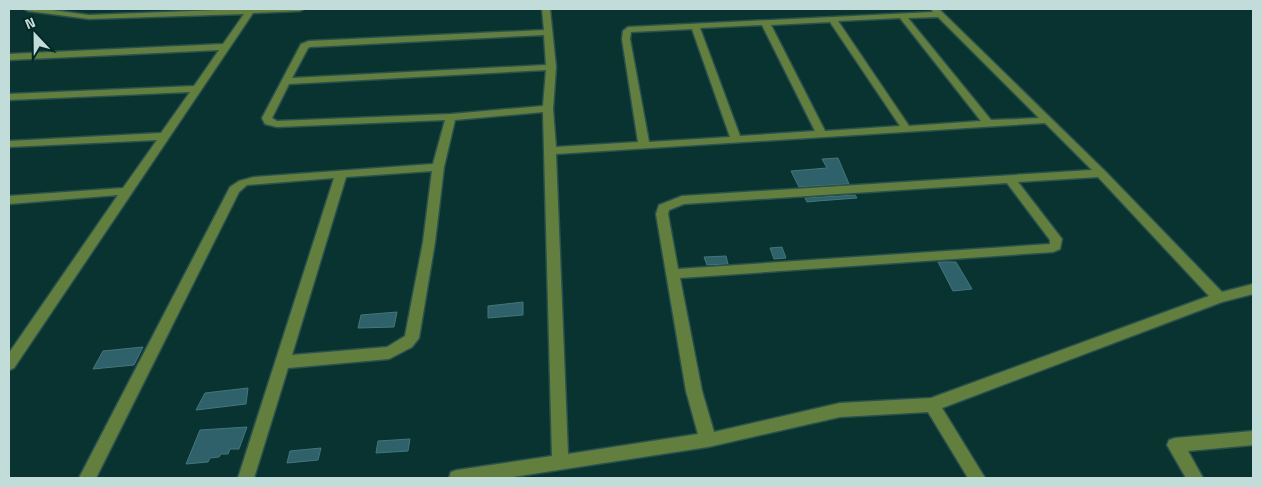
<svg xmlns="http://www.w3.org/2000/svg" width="1262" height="487" font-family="'Titillium Web',sans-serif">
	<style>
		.building { fill: #2e6169; stroke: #44767e }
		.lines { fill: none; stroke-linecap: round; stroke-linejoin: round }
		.minor-casing { stroke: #2a514e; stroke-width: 3 }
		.minor { fill: #637f3e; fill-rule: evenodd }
	</style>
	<rect width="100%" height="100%" fill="#093330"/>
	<!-- building -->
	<path class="building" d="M838,158L849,184L799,187L791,171L827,168L822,159Z
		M855,195L857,198L817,201L807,202L805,198Z
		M782,247L786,258L774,259L770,248Z
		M726,256L728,264L707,265L704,257Z
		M938,262H956L972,289L953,291Z
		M523,302V315L488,318V306Z
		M397,312L394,327L358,328L361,315Z
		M143,347L134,365L93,369L103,351Z
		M248,388L246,404L196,410L205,393Z
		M247,427L239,449H230L228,454H221L219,457L210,458L208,462L186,464L200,430Z
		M410,439L408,451L376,453L378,441Z
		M321,448L318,460L287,463L290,451Z"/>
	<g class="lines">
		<!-- minor casing -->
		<g class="minor-casing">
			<path id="minor" d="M24,9H45L89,15L243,9H304L300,11L253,13L14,368L9,370V353L118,195L9,204V196L123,188L157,140L9,147V141L161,133L190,92L9,100V94L194,86L219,50L9,60V54L223,44L244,14L89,19L28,11Z
				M542,9H550L556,67L553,109L556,147L638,142L622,39L623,31L628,27L933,12L931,9H939L1105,171L1222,292L1253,284V294L1222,302L942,408L985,478H968L928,412L840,417L708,447L506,478H449L451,472L457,470L552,456L543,112L455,120L444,167L435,242L419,338L412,347L389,359L288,368L254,478H238L334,178L247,185L239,192L96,478H79L230,187L239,181L254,177L433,164L445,120L277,127L265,124L262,118L301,44L309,41L544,30ZM938,17L1039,118L991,120L908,18ZM900,18L981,121L909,126L838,21ZM830,22L900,126L825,131L771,25ZM762,25L815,131L740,136L700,28ZM692,29L730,137L649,142L630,39L631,32ZM544,35L546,65L292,78L308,48L310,47ZM546,70L543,106L451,114L277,121L272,118L289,84ZM1045,123L1092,170L682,196L659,205L656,214L686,391L698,434L568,454L556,154ZM432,171L423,242L405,336L387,347L292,355L346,177ZM1098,177L1209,296L931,398L840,403L714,432L702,391L680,278L1053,252L1060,249L1062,239L1018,182ZM1007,183L1050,240V244L678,269L668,214L669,210L684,204Z
				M1253,431V445L1188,451L1203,478H1186L1167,445L1169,440L1175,438Z"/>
		</g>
		<!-- minor -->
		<use href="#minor" class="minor"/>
	</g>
	<!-- border -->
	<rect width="1262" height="487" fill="none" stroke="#c2dcd9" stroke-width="20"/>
	<!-- north arrow -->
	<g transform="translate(35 35) rotate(338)" stroke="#002926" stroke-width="4" paint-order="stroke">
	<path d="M0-4L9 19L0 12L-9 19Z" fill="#c2dcd9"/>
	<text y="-8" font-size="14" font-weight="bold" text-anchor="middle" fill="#c2dcd9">N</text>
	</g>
</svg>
